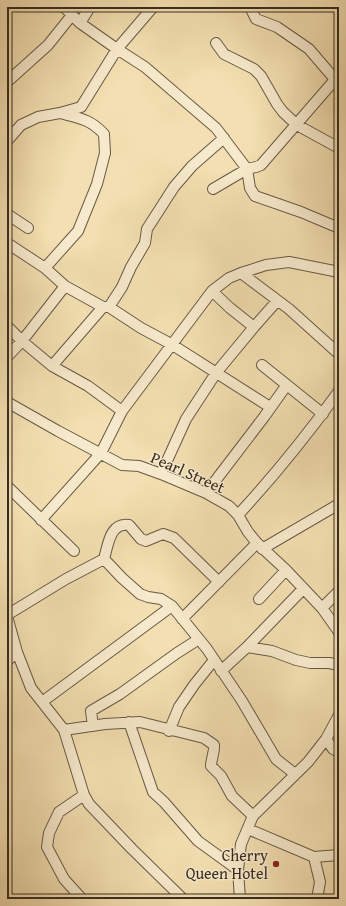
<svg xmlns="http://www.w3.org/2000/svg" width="346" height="906" font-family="'Gentium Book Plus',serif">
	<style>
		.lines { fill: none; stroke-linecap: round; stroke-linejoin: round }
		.minor-casing { stroke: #675946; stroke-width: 12 }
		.minor { stroke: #f7eacc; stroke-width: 10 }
		.poi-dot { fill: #8f2418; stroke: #f7eacc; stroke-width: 1.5 }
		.labels { text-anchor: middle; stroke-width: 3; stroke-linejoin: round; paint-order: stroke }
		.street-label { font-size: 16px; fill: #382c22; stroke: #f7eacc }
		.poi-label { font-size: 16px; fill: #382c22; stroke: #f7eacc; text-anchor: end }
	</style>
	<rect width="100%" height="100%" fill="#f3dfb1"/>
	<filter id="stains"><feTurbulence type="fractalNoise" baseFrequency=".005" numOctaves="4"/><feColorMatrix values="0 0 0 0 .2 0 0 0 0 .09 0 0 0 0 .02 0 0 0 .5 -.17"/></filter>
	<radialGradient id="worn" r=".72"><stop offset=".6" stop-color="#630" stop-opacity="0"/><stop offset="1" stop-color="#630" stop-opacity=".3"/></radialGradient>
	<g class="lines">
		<!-- minor casing -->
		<g class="minor-casing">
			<path id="minor" d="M64,7L80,23L117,49L145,67L216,128L247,169L250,188L255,196L301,212L339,228
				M250,7L256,19L277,27L309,49L339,84
				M80,23L90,7
				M216,43L224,54L254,69L261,76L277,104L283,112L297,125L339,148
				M7,82L48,45L72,15
				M7,141L21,125L38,117L60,113L81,107L117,49L153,7
				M213,189L247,169L256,167L261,165L339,75
				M7,214L28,228
				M7,243L45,268L65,286L103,307H109L141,328L171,344L270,407
				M45,268L78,231L97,184L105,153L104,134C90,119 79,118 60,113
				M241,273L289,309L339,354
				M212,291L230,308L254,327
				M109,307L122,287L131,267L145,243L147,229L174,187L192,166L224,138
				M7,326L22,341L52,366L88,386L122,411
				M7,357L22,341L65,286
				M262,365L323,414
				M52,366L103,307
				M7,402L58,431L122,465L139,466L161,474L206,493L229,506L238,515L248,532L257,543L286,570L322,608L339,632
				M161,474L186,419L216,373L254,327L277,301
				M7,486L74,551
				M206,493L264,417L286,386
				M238,515C274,476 308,434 339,391
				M41,520L101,453L122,411L212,291L229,278L241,273L266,265L289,262L339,272
				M262,549L339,504
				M104,559L122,578L140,594L148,597L161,599L172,606L207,649L242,701L276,759L295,774
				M259,599L286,570
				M322,608L339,591
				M7,615L66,579L104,559C108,545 110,522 129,525L141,539L146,541L163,534L174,538L219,582
				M7,616L17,652L31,688L64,730L84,795L89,804L132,849L183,899
				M182,619L257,543
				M247,647L272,651L296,660L310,663H329L339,665
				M7,661L17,652
				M221,671L247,647L303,589
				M42,702L172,606
				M129,722L153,792L164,802L198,841L238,870
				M93,726L91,711L120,694L177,653L199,639
				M64,730L105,724L140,722L204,738L214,745C215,751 211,759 211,766L221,776L232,796L253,816
				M169,731L179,707L194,685L214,660
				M326,739L333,749L339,752
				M248,829L314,857L320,882L317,899
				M314,857L339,855
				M82,899L64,879L47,847L49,833L59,812L84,795
				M240,899L238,870L241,844L253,816L308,762L326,739L339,715"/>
		</g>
		<!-- minor -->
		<use href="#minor" class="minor"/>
	</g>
	<!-- markers -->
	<circle class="poi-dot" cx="276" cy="864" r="4"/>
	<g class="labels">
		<!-- street labels -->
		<g class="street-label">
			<text transform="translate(188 472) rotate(24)" y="6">Pearl Street</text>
		</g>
		<!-- poi labels -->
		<g class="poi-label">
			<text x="268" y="861">Cherry<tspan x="268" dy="18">Queen Hotel</tspan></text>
		</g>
	</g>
	<!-- margin -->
	<rect width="346" height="906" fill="none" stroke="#f3dfb1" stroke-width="24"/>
	<rect x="8" y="8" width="330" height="890" fill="none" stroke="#382c22" stroke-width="2"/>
	<rect x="12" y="12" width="322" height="882" fill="none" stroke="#382c22"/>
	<rect width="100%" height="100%" filter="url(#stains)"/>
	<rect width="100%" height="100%" fill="url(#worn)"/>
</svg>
